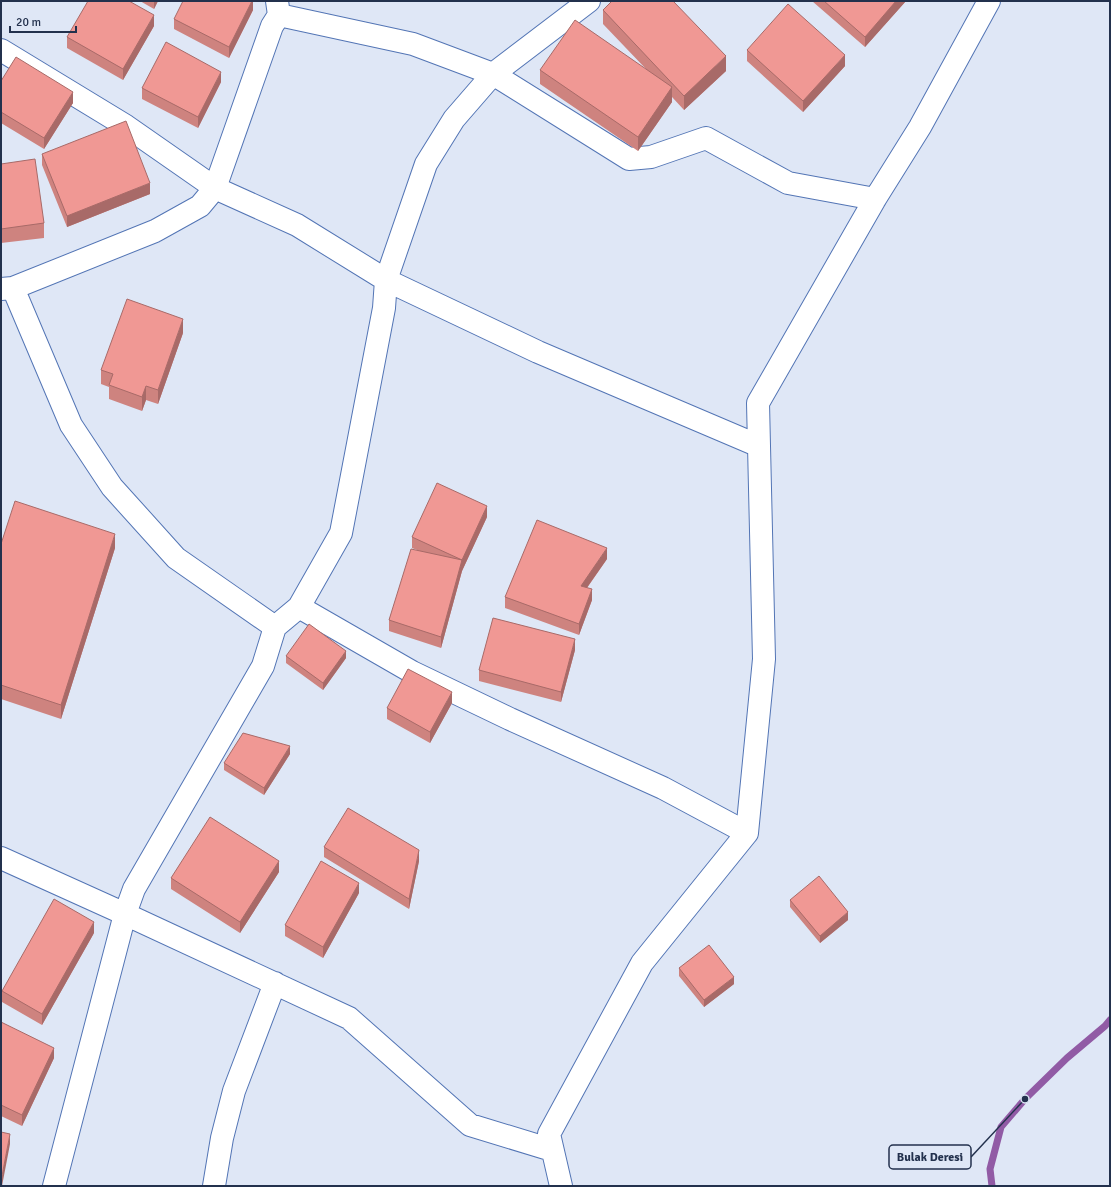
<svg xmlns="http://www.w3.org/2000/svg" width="1111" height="1187" font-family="Signika,sans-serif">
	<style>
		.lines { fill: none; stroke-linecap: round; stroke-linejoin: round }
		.stream { stroke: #915ba5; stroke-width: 7 }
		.minor-casing { stroke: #5375b5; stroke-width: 24 }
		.minor { stroke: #fff; stroke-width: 22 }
		.wall { fill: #ce837f }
		.shaded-wall { fill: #a86a68 }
		.building { fill: #f09894; stroke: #a86a68 }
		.leader { fill: none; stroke: #23314d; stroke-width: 1.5 }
		.callout-dot { fill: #23314d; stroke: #dfe7f6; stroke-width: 1.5 }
		.callout { fill: #dfe7f6; stroke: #23314d; stroke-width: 1.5 }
		.callout-label { font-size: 12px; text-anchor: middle; font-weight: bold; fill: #23314d }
	</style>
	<rect width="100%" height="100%" fill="#dfe7f6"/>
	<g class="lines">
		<!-- stream -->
		<path class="stream" d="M992,1186L990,1169L1001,1127L1025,1099L1067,1058L1105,1026L1110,1020"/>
		<!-- minor casing -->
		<g class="minor-casing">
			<path id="minor" d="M279,15L413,44L493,74L629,159L651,157L706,138L788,183L875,199
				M1,50L126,126L215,188L297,225L386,280L538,352L759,446
				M13,288L71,425L112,487L176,558L275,627
				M1,289L13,288L155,231L200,206L215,188L272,26L279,15L277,1
				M299,607L412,672L510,719L663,788L747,833
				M1,858L125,914L349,1018L470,1125L552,1150
				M54,1186L125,914L134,889L263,666L275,627L299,607L341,533L384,308L386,280L426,164L454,119L493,74L589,1
				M214,1186L222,1138L234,1091L275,983
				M561,1186L549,1134L642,963L747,833L764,659L758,403L875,199L920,127L989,1"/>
		</g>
		<!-- minor -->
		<use href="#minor" class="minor"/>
	</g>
	<!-- wall -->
	<path class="wall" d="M140,1H158L154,9Z
		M253,1V10L229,58L174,29V19Z
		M812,1H906L865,47Z
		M603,10L726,71L684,110L672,97V102L638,151L540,84V70L646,69L603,24Z
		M154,26L123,80L67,48V37Z
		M747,50L845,66L803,112L747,61Z
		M1,81L73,103L44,149L1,123Z
		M221,82L198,128L142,99V88Z
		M42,154L150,194L67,227L42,165Z
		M1,164L44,223V238L1,243Z
		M183,333L158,404L146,400L142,411L109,399V387L101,384V370Z
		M487,517L462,571L441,648L389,631V620L417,550L412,548V537Z
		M1,544L115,548L61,719L1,699Z
		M607,559L587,588L592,600L579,635L505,608V597Z
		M575,650L561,702L479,681V670Z
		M286,656L346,658L323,690L286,663Z
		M452,703L430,743L387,719V708Z
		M290,754L264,795L224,770V763Z
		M324,847L419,861L409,909L324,857Z
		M279,872L240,933L171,889V878Z
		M359,893L323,958L285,936V925Z
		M790,900L848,920L820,943L790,907Z
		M94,933L42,1025L2,1002V991Z
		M679,968L734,984L704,1007L679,976Z
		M1,1022L54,1058L22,1126L1,1116Z"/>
	<!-- shaded-wall -->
	<path class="shaded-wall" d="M154,1H158L154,9Z
		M252,1H253V10L229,58V47Z
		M896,1H906L865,47V37Z
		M154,15V26L123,80V69Z
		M845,55V66L803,112V101Z
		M726,56V71L684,110V96Z
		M221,72V82L198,128V117Z
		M672,87V102L638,151V137Z
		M73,92V103L44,149V138Z
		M150,183V194L67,227V216Z
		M183,319V333L158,404V390Z
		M146,386V400L142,411V397Z
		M487,506V517L462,571L441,648V637L462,560Z
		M115,534V548L61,719V705Z
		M607,548V559L581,596V586Z
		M592,589V600L579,635V624Z
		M575,639V650L561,702V692Z
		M346,651V658L323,690V683Z
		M452,692V703L430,743V732Z
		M290,746V754L264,795V788Z
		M419,850V861L409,909V899Z
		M279,861V872L240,933V922Z
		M359,883V893L323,958V947Z
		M848,912V920L820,943V936Z
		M94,922V933L42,1025V1014Z
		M734,977V984L704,1007V1000Z
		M54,1048V1058L22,1126V1115Z
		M10,1134V1144L2,1186H1V1181Z"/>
	<!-- building -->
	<path class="building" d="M88,1H129L154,15L123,69L67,37Z
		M183,1H252L229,47L174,19Z
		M612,1H673L726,56L684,96L603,10Z
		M824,1H896L865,37Z
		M788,4L845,55L803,101L747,50Z
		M575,20L672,87L638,137L540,70Z
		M166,42L221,72L198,117L142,88Z
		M16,57L73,92L44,138L1,112V81Z
		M126,121L150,183L67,216L42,154Z
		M35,159L44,223L1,229V164Z
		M127,299L183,319L158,390L146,386L142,397L109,385L113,374L101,370Z
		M437,483L487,506L462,560L441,637L389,620L411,549L462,560L412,537Z
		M15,501L115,534L61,705L1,685V544Z
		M537,520L607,548L581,586L592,589L579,624L505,597Z
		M493,618L575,639L561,692L479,670Z
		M309,624L346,651L323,683L286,656Z
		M408,669L452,692L430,732L387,708Z
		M243,733L290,746L264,788L224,763Z
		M348,808L419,850L409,899L324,847Z
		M210,817L279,861L240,922L171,878Z
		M321,861L359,883L323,947L285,925Z
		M819,876L848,912L820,936L790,900Z
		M54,899L94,922L42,1014L2,991Z
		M709,945L734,977L704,1000L679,968Z
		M1,1022L54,1048L22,1115L1,1105Z
		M1,1132L10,1134L1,1181Z"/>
	<!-- callouts -->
	<path class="leader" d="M1025 1099L971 1157"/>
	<circle class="callout-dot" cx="1025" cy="1099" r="4"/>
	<rect class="callout" x="889" y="1145" width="82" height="24" rx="4"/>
	<g class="callout-label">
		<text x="930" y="1161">Bulak Deresi</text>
	</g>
	<!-- border -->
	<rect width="1111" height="1187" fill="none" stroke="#23314d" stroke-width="4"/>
	<!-- scale -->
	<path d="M10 26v6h66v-6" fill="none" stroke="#23314d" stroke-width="2"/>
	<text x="16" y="26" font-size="12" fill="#23314d" stroke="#dfe7f6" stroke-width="3" paint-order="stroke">20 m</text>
</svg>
